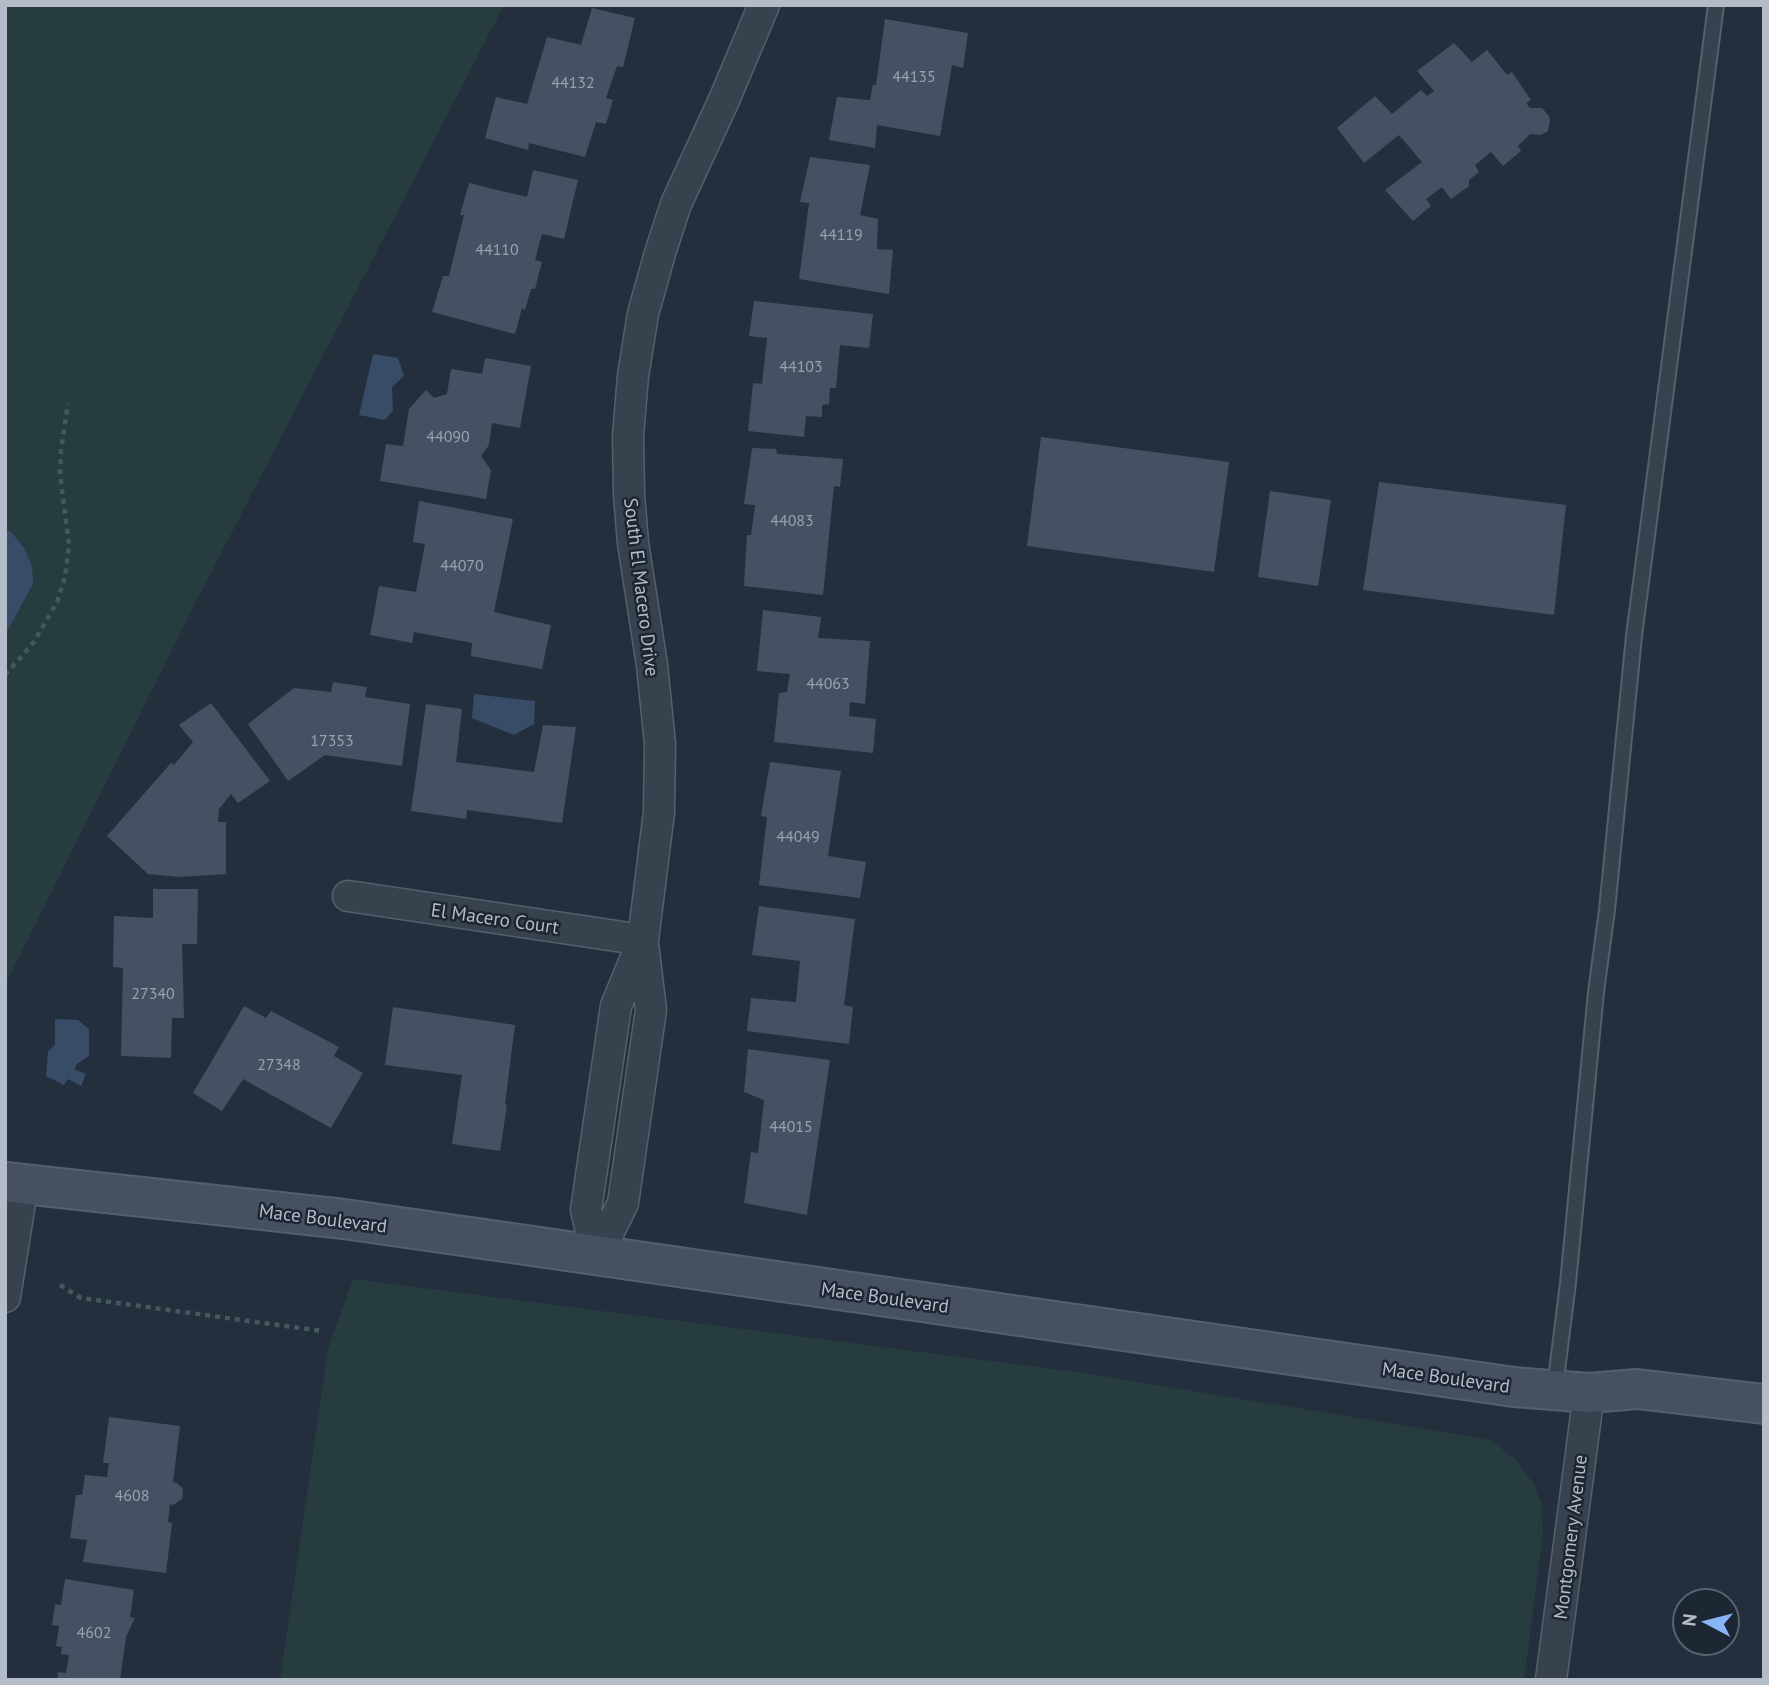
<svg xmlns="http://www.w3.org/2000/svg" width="1769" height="1685" font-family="'PT Sans',sans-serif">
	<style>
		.green { fill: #263c3f }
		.water { fill: #394c67 }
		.building { fill: #455162 }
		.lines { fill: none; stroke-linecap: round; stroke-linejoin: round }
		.lane-casing { stroke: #565f6c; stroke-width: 18 }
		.street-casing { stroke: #565f6c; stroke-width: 33 }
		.secondary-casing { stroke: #565f6c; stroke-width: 42 }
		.path { stroke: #44595c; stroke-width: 4.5; stroke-dasharray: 5 5; stroke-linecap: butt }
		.lane { stroke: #38414e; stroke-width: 14 }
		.street { stroke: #38414e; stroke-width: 30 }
		.secondary { stroke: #465061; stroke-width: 38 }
		.labels { text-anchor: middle; stroke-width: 5; stroke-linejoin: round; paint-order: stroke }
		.number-label { font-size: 16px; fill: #98a1af }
		.street-label { font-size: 19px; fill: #b4bcc9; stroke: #1d2633 }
	</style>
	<rect width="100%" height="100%" fill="#242f3e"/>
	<!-- green -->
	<path class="green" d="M5,5H504L199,596L5,985Z
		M353,1279L1085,1373L1490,1440L1514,1458L1534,1484L1541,1504L1543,1533L1524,1680H280L328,1349Z"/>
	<!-- water -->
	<path class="water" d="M373,354L398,358L404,376L392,387L393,410L385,420L359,415Z
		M5,529L12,533L24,548L32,566L33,584L5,635Z
		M474,694L535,701L534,724L514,735L472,718Z
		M55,1019L78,1020L89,1029V1056L77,1064L74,1069L86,1074L81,1086L68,1079L64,1085L46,1076L48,1051L55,1045Z"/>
	<!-- building -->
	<path class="building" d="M592,8L635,18L623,67L617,66L606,98L613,100L606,124L596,122L585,157L529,143L528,150L485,138L496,97L527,104L547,37L581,45Z
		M885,19L968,33L963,68L952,65L940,136L877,125L875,148L829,140L837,97L870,100L873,85H876Z
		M1454,43L1472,62L1487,50L1507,75L1512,72L1531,100L1526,103L1530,108H1542L1549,116L1550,121L1548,131L1541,135L1530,134L1518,146L1521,151L1503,166L1491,152L1475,165L1479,172L1469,180V186L1451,199L1442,187L1426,199L1431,206L1413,221L1385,190L1422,162L1399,135L1364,163L1337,128L1375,96L1392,114L1421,90L1427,96L1434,91L1417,71Z
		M810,157L870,165L860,215L878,219L877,249L893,250L889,294L799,279L809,203L800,202Z
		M533,170L578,180L564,239L542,234L535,260L542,262L535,289H531L525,310L522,308L515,334L432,312L443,276H449L464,215H460L469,183L527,197Z
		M754,301L873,314L869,348L840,345L836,388H830L829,404L822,405V417L806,416L804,437L748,431L753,383L762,384L767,338L749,336Z
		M485,358L531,366L520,428L492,423L489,445L481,456L491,470L486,499L380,481L386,444L403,446L409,409L426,390L434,398L447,394L451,369L482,374Z
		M1041,437L1229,462L1214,572L1027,546Z
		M752,448L776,449L777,454L843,459L840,487L834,486L823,595L744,586L747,535H751L755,505L744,504Z
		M1379,482L1566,505L1554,615L1363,590Z
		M1270,491L1331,500L1318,586L1258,577Z
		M419,501L513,519L494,612L551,625L542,669L471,656L472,643L414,632L412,643L370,635L379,586L416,592L425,544L413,542Z
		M763,610L821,617L818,638L870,641L865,704L850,702L849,716L876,719L873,753L774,742L779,693L787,692L790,674L757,671Z
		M333,682L367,687L365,697L410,704L402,766L325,755L288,781L248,724L294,688L331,692Z
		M211,703L270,781L238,803L231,794L219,809L218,822H226V874L180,877L148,874L107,836L171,763L174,765L193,742L179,725Z
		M426,704L462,709L456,762L534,772L543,725L576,727L562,823L467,810L466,819L411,811Z
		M770,762L841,771L828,856L866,862L860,898L759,885L767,817L761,816Z
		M153,889H198L197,944H182L184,1018H172L171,1058L121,1056L123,968L113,967L114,916L153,918Z
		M759,906L855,919L844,1005L853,1007L849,1044L747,1031L751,998L796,1002L800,961L752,955Z
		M244,1006L266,1018L271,1011L339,1047L334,1056L363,1073L331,1128L243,1079L222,1111L193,1093Z
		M393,1007L515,1025L505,1104L507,1105L500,1151L452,1144L462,1075L385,1065Z
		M748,1049L830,1060L807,1215L744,1203L751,1152L758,1153L764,1100L744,1092Z
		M109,1417L180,1426L173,1482L177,1483L183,1489L182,1499L173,1505L170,1504L168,1522L172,1523L166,1573L83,1562L87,1540L70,1538L76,1495H82L85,1475L107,1477L109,1463H103Z
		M65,1579L134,1590L130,1617L135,1618L126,1637L120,1680H57L58,1672L66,1673L69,1655L61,1654L62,1647L56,1646L59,1626L52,1625L55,1604L61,1605Z"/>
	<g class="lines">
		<!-- lane casing -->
		<g class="lane-casing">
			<path id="lane" d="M1555,1387L1568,1283L1596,992L1607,910L1634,636L1716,5"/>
		</g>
		<!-- street casing -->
		<g class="street-casing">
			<path id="street" d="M348,896L643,940
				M597,1256L586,1210L616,1006L643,940L659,812L660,744L652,665L633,543L629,494L628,436L633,376L643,314L660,253L676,204L724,100L764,5
				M597,1256L623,1203L651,1010L643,944
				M5,1297L23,1184
				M1551,1680L1589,1393"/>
		</g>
		<!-- secondary casing -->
		<g class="secondary-casing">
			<path id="secondary" d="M5,1182L344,1219L1514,1387L1589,1393L1637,1389L1764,1404"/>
		</g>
		<!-- path -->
		<path class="path" d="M5,675L34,642L57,602L65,577L69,545L60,474L61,450L68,404
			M60,1285L81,1298L322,1331"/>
		<!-- lane -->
		<use href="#lane" class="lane"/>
		<!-- street -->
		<use href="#street" class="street"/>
		<!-- secondary -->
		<use href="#secondary" class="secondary"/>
	</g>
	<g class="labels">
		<!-- number labels -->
		<g class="number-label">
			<text x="914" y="82">44135</text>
			<text x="573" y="88">44132</text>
			<text x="841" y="240">44119</text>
			<text x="497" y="255">44110</text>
			<text x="801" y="372">44103</text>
			<text x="448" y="442">44090</text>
			<text x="792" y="526">44083</text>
			<text x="462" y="571">44070</text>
			<text x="828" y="689">44063</text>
			<text x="332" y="746">17353</text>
			<text x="798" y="842">44049</text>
			<text x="153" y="999">27340</text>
			<text x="279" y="1070">27348</text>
			<text x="791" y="1132">44015</text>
			<text x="132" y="1501">4608</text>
			<text x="94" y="1638">4602</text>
		</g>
		<!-- street labels -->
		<g class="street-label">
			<text transform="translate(642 587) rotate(83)" y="7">South El Macero Drive</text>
			<text transform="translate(495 918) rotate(8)" y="7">El Macero Court</text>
			<text transform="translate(323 1218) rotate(7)" y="7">Mace Boulevard</text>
			<text transform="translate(885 1297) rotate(8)" y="7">Mace Boulevard</text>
			<text transform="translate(1446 1377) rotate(8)" y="7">Mace Boulevard</text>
			<text transform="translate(1570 1537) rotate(-83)" y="7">Montgomery Avenue</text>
		</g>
	</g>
	<!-- border -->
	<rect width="1769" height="1685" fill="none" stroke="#b4bcc9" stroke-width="14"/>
	<!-- north arrow -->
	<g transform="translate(1706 1622) rotate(277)"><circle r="33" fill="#1d2633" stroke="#59626f" stroke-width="2"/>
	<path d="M0-5L12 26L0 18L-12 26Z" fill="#8ab4f8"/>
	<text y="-10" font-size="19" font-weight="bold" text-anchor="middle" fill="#b4bcc9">N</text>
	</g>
</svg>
